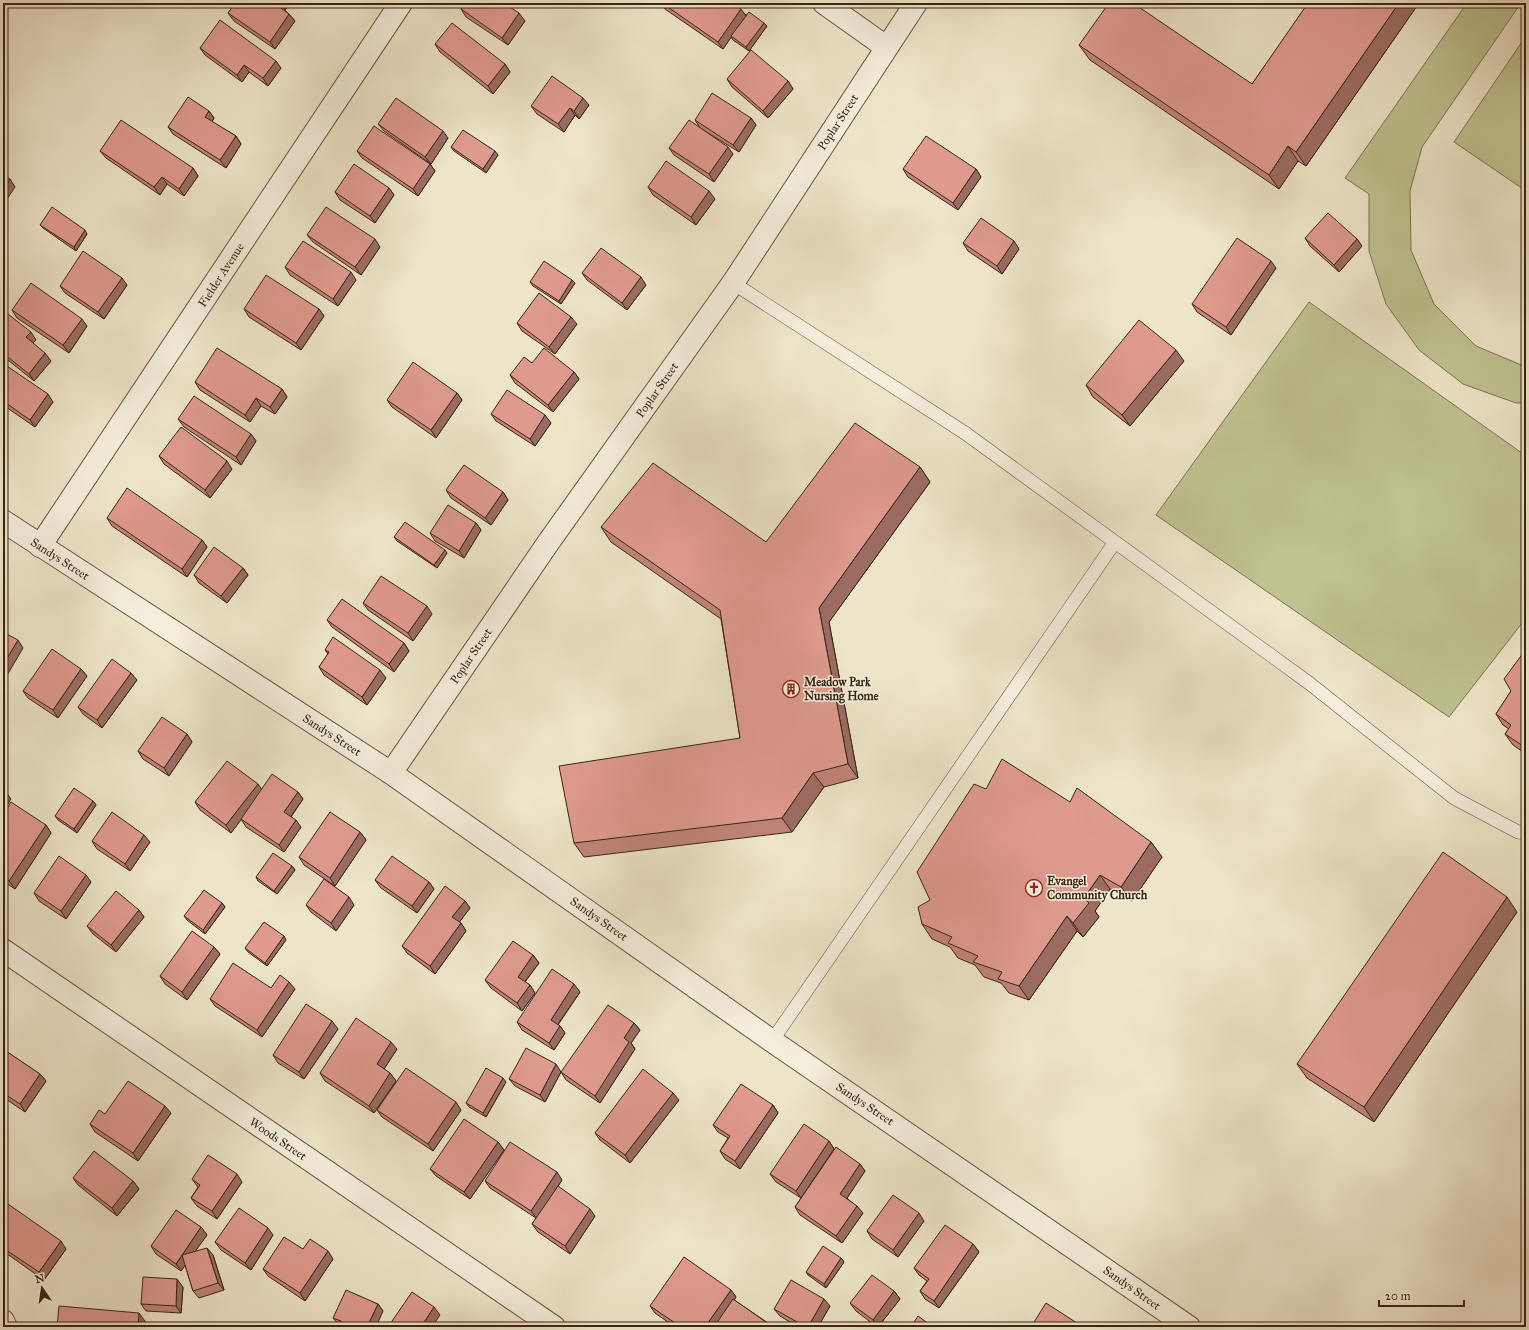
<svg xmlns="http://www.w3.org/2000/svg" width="1529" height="1330" font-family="'IM FELL Great Primer',serif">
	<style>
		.green { fill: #bfc291; stroke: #7c7453 }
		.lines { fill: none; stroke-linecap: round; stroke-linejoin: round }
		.service-casing { stroke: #675542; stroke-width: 14 }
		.minor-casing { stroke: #675542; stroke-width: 24 }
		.tertiary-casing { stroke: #675542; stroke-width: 24 }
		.service { stroke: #f4eedc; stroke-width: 13 }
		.minor { stroke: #f4eedc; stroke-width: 22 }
		.tertiary { stroke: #f4eedc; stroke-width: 22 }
		.wall { fill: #c0847a; stroke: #3a2515 }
		.shaded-wall { fill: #9c6c63; stroke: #3a2515 }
		.building { fill: #df9a8e; stroke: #3a2515 }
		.labels { text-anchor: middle; stroke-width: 3; stroke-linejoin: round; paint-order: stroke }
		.street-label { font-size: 12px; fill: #3a2515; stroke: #f4eedc }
		.poi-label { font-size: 12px; font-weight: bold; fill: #3a2515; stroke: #f4eedc; text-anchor: start }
	</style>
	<rect width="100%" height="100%" fill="#eee5c9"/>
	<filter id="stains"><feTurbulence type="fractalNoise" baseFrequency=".005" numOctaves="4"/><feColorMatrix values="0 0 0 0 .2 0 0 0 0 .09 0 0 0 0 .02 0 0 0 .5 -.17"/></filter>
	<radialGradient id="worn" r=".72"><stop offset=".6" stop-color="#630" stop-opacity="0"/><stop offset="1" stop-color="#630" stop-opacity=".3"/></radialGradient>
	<!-- green -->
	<path class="green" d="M1467,3H1521L1422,147L1410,191L1411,250L1434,304L1476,346L1526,367V403H1516L1463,384L1419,350L1386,304L1369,251V194L1345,178Z
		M1526,36V191L1454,142Z
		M1309,302L1526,456V618L1449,717L1156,515Z"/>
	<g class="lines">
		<!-- service casing -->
		<g class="service-casing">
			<path id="service" d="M733,283L965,433L1309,683L1454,798L1518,832L1526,833
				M772,1041L1115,542"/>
		</g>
		<!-- minor casing -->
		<g class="minor-casing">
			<path id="minor" d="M824,3L886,47
				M40,546L401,3
				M391,773L548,543L733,283L916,3
				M3,950L554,1327
				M3,1321L6,1327"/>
		</g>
		<!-- tertiary casing -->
		<g class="tertiary-casing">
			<path id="tertiary" d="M3,521L391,773L772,1041L1189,1327"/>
		</g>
		<!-- service -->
		<use href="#service" class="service"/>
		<!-- minor -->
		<use href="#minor" class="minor"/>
		<!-- tertiary -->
		<use href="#tertiary" class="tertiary"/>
	</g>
	<!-- wall -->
	<path class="wall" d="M235,3H290L285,10L295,21L275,49L234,21L228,13Z
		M661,3H733L746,15L767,26L749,51L733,40L731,37L723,49L665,9Z
		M1309,3H1419L1306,166L1298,161L1279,189L1090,60L1079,45L1252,84Z
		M461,9L525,21L508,45L466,17Z
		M435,44L505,64L510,72L493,94L440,52Z
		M200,48L281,68L268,86L249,72L242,82L205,55Z
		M727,79L788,81L793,89L768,118L732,87Z
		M589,105L579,119L575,115L564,132L537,114L531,106Z
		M209,111L214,118L212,122L236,136L241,144L226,168L173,134L168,127Z
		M751,118L756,125L739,152L700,128L695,120Z
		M378,124L448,138L431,164L384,131Z
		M451,147L498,155L486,173L454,151Z
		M669,148L733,154L714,182L674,155Z
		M100,151L193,168L198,176L184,196L167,184L160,195L106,158Z
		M357,151L430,164L435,171L418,196L362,158Z
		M903,169H976L981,177L958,210L908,177Z
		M648,187L715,199L696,225L653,195Z
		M389,188L394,195L375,223L340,200L335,192Z
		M40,225L87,234L76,251L43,228Z
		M307,235L380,247L361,275L313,242Z
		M1305,238L1357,239L1362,246L1339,272L1310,246Z
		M963,243L1019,249L1002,274L968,251Z
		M285,267L356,280L338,306L290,275Z
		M1276,268L1231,335L1197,312L1192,304Z
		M582,273L646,285L627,310L587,280Z
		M572,280L575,283L561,304L533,286L530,282Z
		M127,285L104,319L65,293L60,286Z
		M244,309H319L324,316L301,350L249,317Z
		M12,310L87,326L69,353L17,318Z
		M3,312L36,340L33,343L51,361L34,381L3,356Z
		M517,323L577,324L555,354L522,331Z
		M1184,361L1130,426L1093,397L1086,385Z
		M532,363L574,372L579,379L553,412L515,383L510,375Z
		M3,366L53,402L35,427L3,405Z
		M195,382L282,389L287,397L275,414L261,406L250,422L200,390Z
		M457,393L462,400L436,438L392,407L387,400Z
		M491,414L551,423L535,446L496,421Z
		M178,419L251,434L256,441L241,465L184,427Z
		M159,456L232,469L210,498L164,464Z
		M920,467L930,482L829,622L858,778L824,787L792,832L584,857L574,843L740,738L721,619L611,542L601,527L766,542Z
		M446,490L503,492L508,500L491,525L451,498Z
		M107,518L202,540L207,547L187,577L112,526Z
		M476,523L481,530L464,558L435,541L430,533Z
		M394,537L447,553L437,568L397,541Z
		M243,568L248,575L227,603L199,583L194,575Z
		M363,603L432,614L413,641L368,610Z
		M327,620L404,643L409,651L394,672L332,627Z
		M1526,649V754L1513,745L1505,734L1509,729L1503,725L1496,714L1511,691Z
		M325,650L386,678L367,705L324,675L319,667L328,654Z
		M81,669L87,676L58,718L28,698L23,691Z
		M137,680L102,728L83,714L78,707Z
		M187,734L192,742L169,776L143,759L138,751Z
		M262,789L298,792L303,799L291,817L301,827L284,852L246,827L241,819L231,833L200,810L195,802Z
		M986,789L1070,802L1151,842L1162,857L1132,901L1110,889L1095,911L1099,917L1083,937L1077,931L1029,1000L1009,993L1001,983L984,977L975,965L958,958L950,947L932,939L922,924L930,900Z
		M93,801L96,805L77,833L58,820L55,816Z
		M3,815L46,825L51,833L15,889L3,881Z
		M360,832L366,840L335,886L304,865L299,857Z
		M92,841L150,842L130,871L97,849Z
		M292,866L295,870L277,894L258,881L256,877Z
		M375,880L429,882L434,889L417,913L381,888Z
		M91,882L66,919L39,901L34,893Z
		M465,901L470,908L459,922L461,923L466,931L435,974L407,953L402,946Z
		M222,903L225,907L205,934L187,920L184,916Z
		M306,905H354L336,931L311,912Z
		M139,910L144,917L116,952L93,934L87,926Z
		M1517,912L1374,1122L1307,1078L1297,1064Z
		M286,940L267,966L248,952L245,948Z
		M214,947L220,954L187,1000L165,984L160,976Z
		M533,955L539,963L525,982L530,985L535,993L522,1011L491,988L485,980Z
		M271,988L295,989L262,1037L215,1006L210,999Z
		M580,992L558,1025L560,1026L565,1033L554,1050L522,1030L517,1022Z
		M634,1023L640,1030L631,1043L635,1049L600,1103L566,1080L561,1072Z
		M338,1029L304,1079L278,1063L273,1055Z
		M3,1047L4,1049V1050L40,1074L46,1081L25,1112L3,1097Z
		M397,1049L384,1069L390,1073L396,1081L374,1113L325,1081L320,1073Z
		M561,1072L545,1102L515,1086L509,1079Z
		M506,1082L486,1117L469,1107L466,1103Z
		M679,1100L630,1163L600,1140L595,1133Z
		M773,1105L778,1113L740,1169L725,1159L720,1151L728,1138L718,1132L713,1125Z
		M377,1110H461L433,1151L382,1117Z
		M171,1113L138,1161L95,1132L90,1124L105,1114Z
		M829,1141L834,1149L804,1195L860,1164L865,1171L847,1198L863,1213L842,1243L800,1215L795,1207L801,1198L776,1182L770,1174Z
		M498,1142L504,1150L470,1199L436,1176L430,1169Z
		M73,1178L133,1181L139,1189L117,1216L78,1185Z
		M192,1179L242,1182L217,1219L197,1206L191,1198L198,1187Z
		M562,1180L549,1199L595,1216L570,1254L538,1232L532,1224L536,1218L490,1188L485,1181Z
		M3,1205L66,1249L44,1280L3,1251Z
		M924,1221L898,1257L872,1239L867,1231Z
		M201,1227L207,1235L195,1251L213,1255L224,1290L199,1298L193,1291L185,1265L181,1271L156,1254L151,1246Z
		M273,1235L251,1270L221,1250L215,1242Z
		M973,1244L979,1252L939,1308L925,1299L920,1291L927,1281L919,1275L914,1268Z
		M303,1249L333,1259L305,1301L268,1276L263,1269Z
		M841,1258L844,1262L826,1288L808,1275L806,1272Z
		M183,1287L181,1313L146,1311L141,1304Z
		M731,1290L736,1297L734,1300L774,1327H675L655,1313L650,1306Z
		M894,1291L900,1299L878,1327H877L856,1311L850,1303Z
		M378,1304L383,1311L339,1325L333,1318Z
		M830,1306L818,1327H798L780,1316L774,1309Z"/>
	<!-- shaded-wall -->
	<path class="shaded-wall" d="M280,3H290L285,10Z
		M1399,3H1419L1306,166L1296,152Z
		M741,9L746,16L723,49L718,42Z
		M519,13L525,21L508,45L502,38Z
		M289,14L295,21L275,49L270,42Z
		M764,23L767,26L749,51L746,47Z
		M276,61L281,68L268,86L263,78Z
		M505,64L510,72L493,94L488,86Z
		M244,65L249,72L242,82L237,75Z
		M788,81L793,89L768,118L763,111Z
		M583,98L589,105L579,119L574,111Z
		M570,108L575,115L564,132L558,124Z
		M209,111L214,118L210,124L205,117Z
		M751,118L756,125L739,152L733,145Z
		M443,131L448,138L431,164L425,157Z
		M236,136L241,144L226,168L220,160Z
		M1288,146L1298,161L1279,189L1269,175Z
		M728,147L733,154L714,182L709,174Z
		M495,151L498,155L486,173L483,169Z
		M430,164L435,171L418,196L413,189Z
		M193,168L198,176L184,196L179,189Z
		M976,169L981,177L958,210L953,203Z
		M162,177L167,184L160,195L154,187Z
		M10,179L15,187L3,205V190Z
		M389,188L394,195L375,223L370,216Z
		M709,191L715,199L696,225L691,217Z
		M85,230L87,234L76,251L74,247Z
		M375,239L380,247L361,275L355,267Z
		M1357,239L1362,246L1339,272L1334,265Z
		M1014,241L1019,249L1002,274L997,266Z
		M1271,261L1276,268L1231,335L1226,327Z
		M351,272L356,280L338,306L333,299Z
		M641,277L646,285L627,310L622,303Z
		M122,278L127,285L104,319L98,312Z
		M572,280L575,283L561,304L559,301Z
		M319,309L324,316L301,350L296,343Z
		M571,317L577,324L555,354L549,347Z
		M82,319L87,326L69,353L63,345Z
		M31,332L36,340L31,345L26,337Z
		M1176,350L1184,361L1130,426L1122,415Z
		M45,353L51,361L34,381L29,374Z
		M574,372L579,379L553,412L548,405Z
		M282,389L287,397L275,414L270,407Z
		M457,393L462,400L436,438L431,430Z
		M48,394L53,402L35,427L30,420Z
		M256,398L261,406L250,422L245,415Z
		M545,415L551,423L535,446L530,439Z
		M251,434L256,441L241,465L236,457Z
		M227,461L232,469L210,498L205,490Z
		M920,467L930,482L829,622L858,778L848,764L819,608Z
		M503,492L508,500L491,525L485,518Z
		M476,523L481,530L464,558L459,551Z
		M202,540L207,547L187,577L182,569Z
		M445,550L447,553L437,568L434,565Z
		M243,568L248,575L227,603L221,596Z
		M427,606L432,614L413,641L408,633Z
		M18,640L23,648L6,677L3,673V665Z
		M404,643L409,651L394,672L389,664Z
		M81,669L87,676L58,718L53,710Z
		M380,670L386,678L367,705L362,697Z
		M131,673L137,680L102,728L97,720Z
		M187,734L192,742L169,776L164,768Z
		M813,773L824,787L792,832L782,818Z
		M258,784L263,791L231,833L226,825Z
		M3,788L11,799L3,812Z
		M298,792L303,799L289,819L284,812Z
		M93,801L96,805L77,833L74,829Z
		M296,820L301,827L284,852L279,845Z
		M46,825L51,833L15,889L9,881Z
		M360,832L366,840L335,886L330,878Z
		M144,835L150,842L130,871L125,864Z
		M1151,842L1162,857L1132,901L1121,887Z
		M292,866L295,870L277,894L274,891Z
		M86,875L91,882L66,919L61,911Z
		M1100,875L1110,889L1095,911L1099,917L1083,937L1073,923L1084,898Z
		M429,882L434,889L417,913L412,906Z
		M349,897L354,905L336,931L331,923Z
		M1507,897L1517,912L1374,1122L1364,1107Z
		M465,901L470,908L458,924L452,917Z
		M222,903L225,907L205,934L203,930Z
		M139,910L144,917L116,952L111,945Z
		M1067,916L1077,931L1029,1000L1019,986Z
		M461,923L466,931L435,974L430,966Z
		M284,936L286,940L267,966L265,963Z
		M214,947L220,954L187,1000L182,992Z
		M533,955L539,963L523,984L518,977Z
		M289,982L295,989L262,1037L257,1030Z
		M574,984L580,992L556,1027L551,1020Z
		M530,985L535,993L522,1011L517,1003Z
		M332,1021L338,1029L304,1079L299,1072Z
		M634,1023L640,1030L631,1043L635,1049L600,1103L595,1096L624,1038Z
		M560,1026L565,1033L554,1050L549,1043Z
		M391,1042L397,1049L382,1072L377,1064Z
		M556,1064L561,1072L545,1102L540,1095Z
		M390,1073L396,1081L374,1113L369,1106Z
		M40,1074L46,1081L25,1112L20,1104Z
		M503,1078L506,1082L486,1117L483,1113Z
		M673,1093L679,1100L630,1163L625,1155Z
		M456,1102L461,1110L433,1151L428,1144Z
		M773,1105L778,1113L740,1169L735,1161Z
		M165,1106L171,1113L138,1161L133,1153Z
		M829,1141L834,1149L801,1198L796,1191Z
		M498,1142L504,1150L470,1199L464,1192Z
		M860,1164L865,1171L845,1201L840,1194Z
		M557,1172L562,1180L537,1219L531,1211Z
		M237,1174L242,1182L217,1219L212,1211Z
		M133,1181L139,1189L117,1216L112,1208Z
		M857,1206L863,1213L842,1243L836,1236Z
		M590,1209L595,1216L570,1254L565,1246Z
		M919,1213L924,1221L898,1257L893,1250Z
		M201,1227L207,1235L181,1271L176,1264Z
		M268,1228L273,1235L251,1270L245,1263Z
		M61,1241L66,1249L44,1280L39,1272Z
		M973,1244L979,1252L939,1308L934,1301Z
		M207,1248L213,1255L224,1290L218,1283Z
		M328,1251L333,1259L305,1301L300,1293Z
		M841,1258L844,1262L826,1288L824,1284Z
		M177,1279L183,1287L181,1313L176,1306Z
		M731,1290L736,1297L716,1327H705Z
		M894,1291L900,1299L878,1327L873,1320Z
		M824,1299L830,1306L818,1327H808Z
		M378,1304L383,1311L376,1327H367Z
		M434,1307L440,1315L432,1327H421Z
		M139,1313L147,1324V1327H138Z"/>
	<!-- building -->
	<path class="building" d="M235,3H274L289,14L270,42L228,13Z
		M465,3H504L519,13L502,38L461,9Z
		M662,3H733L741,9L718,42Z
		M1109,3H1133L1252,84L1308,3H1399L1296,152L1288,146L1269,175L1079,45Z
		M749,12L764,23L746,47L731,36Z
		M220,20L276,61L263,78L244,65L237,75L200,48Z
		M452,23L505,64L488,86L435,44Z
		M751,50L788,81L763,111L727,79Z
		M552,76L583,98L574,111L570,108L558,124L531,106Z
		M712,93L751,118L733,145L695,120Z
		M188,97L209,111L205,117L236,136L220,160L168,127Z
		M396,98L443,131L425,157L378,124Z
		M121,120L193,168L179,189L162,177L154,187L100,151Z
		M689,120L728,147L709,174L669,148Z
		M374,126L430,164L413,189L357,151Z
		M463,130L495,151L483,169L451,147Z
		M926,136L976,169L953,203L903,169Z
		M666,161L709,191L691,217L648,187Z
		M354,164L389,188L370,216L335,192Z
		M3,175L10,179L3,190Z
		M52,207L85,230L74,247L40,225Z
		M326,207L375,239L355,267L307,235Z
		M1328,213L1357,239L1334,265L1305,238Z
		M981,218L1014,241L997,266L963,243Z
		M1237,238L1271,261L1226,327L1192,304Z
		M303,241L351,272L333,299L285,267Z
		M601,248L641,277L622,303L582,273Z
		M83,251L122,278L98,312L60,286Z
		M544,261L572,280L559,301L530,282Z
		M266,275L319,309L296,343L244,309Z
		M31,283L82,319L63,345L12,310Z
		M539,293L571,317L549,347L517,323Z
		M4,311L31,332L26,337L45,353L29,374L3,353V312Z
		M1139,320L1176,350L1122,415L1086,385Z
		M217,348L282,389L270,407L256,398L245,415L195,382Z
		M544,348L574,372L548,405L510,375L524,357L532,363Z
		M413,362L457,393L431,430L387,400Z
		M4,364L48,394L30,420L3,401V366Z
		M507,390L545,415L530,439L491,414Z
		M194,396L251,434L236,457L178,419Z
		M855,423L920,467L819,608L848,764L813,773L782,818L574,843L559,766L740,738L720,610L601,527L653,463L766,542Z
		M181,427L227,461L205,490L159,456Z
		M464,465L503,492L485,518L446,490Z
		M127,488L202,540L182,569L107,518Z
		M448,505L476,523L459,551L430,533Z
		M405,522L445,550L434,565L394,537Z
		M214,547L243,568L221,596L194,575Z
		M381,576L427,606L408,633L363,603Z
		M342,599L404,643L389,664L327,620Z
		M3,632L18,640L3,665Z
		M333,637L380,670L362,697L319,667L329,652L325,650Z
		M52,649L81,669L53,710L23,691Z
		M1526,649V748L1505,734L1511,725L1496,714L1511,691L1504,679Z
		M112,659L131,673L97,720L78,707Z
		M162,717L187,734L164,768L138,751Z
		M1002,759L1070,802L1077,788L1151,842L1121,887L1100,875L1084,898L1089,903L1073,923L1067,916L1019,986L998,979L1002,972L973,962L978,956L948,943L952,937L922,924L918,907L930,900L917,872L974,784L986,789Z
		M227,761L258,784L226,825L195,802Z
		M272,774L298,792L284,812L296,820L279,845L241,819Z
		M74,788L93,801L74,829L55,816Z
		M11,802L46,825L9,881L3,877V815Z
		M112,812L144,835L125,864L92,841Z
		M330,812L360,832L330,878L299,857Z
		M1443,852L1507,897L1364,1107L1297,1064Z
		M273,853L292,866L274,891L256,877Z
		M59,856L86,875L61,911L34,893Z
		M392,856L429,882L412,906L375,880Z
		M324,879L349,897L331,923L306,905Z
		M445,886L465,901L452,917L461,923L430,966L402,946Z
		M204,890L222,903L203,930L184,916Z
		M116,891L139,910L111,945L87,926Z
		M264,922L284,936L265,963L245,948Z
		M192,931L214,947L182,992L160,976Z
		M513,941L533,955L518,977L530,985L517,1003L485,980Z
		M233,963L271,988L280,975L289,982L257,1030L210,999Z
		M552,969L574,984L551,1020L560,1026L549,1043L517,1022Z
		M306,1004L332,1021L299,1072L273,1055Z
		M608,1005L634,1023L624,1038L629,1042L595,1096L561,1072Z
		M356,1018L391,1042L377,1064L390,1073L369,1106L320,1073Z
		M526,1048L556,1064L540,1095L509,1079Z
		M3,1049L40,1074L20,1104L3,1093Z
		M406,1068L456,1102L428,1144L377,1110Z
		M486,1068L503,1078L483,1113L466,1103Z
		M643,1069L673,1093L625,1155L595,1133Z
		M128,1081L165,1106L133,1153L90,1124L99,1110L105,1114Z
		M741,1084L773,1105L735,1161L720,1151L730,1136L713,1125Z
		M464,1119L498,1142L464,1192L430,1169Z
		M804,1124L829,1141L796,1191L770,1174Z
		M510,1142L557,1172L531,1211L485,1181Z
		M836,1147L860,1164L840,1194L857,1206L836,1236L795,1207Z
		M94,1151L133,1181L112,1208L73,1178Z
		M208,1155L237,1174L212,1211L191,1198L200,1185L192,1179Z
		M558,1186L590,1209L565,1246L532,1224Z
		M893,1195L919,1213L893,1250L867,1231Z
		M5,1202L61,1241L39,1272L3,1248V1205Z
		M239,1208L268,1228L245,1263L215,1242Z
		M176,1210L201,1227L176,1264L151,1246Z
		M945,1225L973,1244L934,1301L920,1291L929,1279L914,1268Z
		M284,1237L303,1249L310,1239L328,1251L300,1293L263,1269Z
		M823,1246L841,1258L824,1284L806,1272Z
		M207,1248L218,1283L193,1291L182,1255Z
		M684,1257L731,1290L705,1327H681L650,1306Z
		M872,1275L894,1291L873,1320L850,1303Z
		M143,1277L177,1279L176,1306L141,1304Z
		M791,1280L824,1299L808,1327H806L774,1309Z
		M346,1290L378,1304L367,1327H338L341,1321L333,1318Z
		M412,1292L434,1307L421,1327H388Z
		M733,1299L773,1327H714Z
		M1046,1303L1080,1325L1079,1327H1031Z
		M59,1306L139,1313L138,1327H57Z
		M918,1316L933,1327H911Z"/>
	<!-- icons -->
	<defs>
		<g id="building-ring" transform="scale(0.9)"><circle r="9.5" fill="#f4eedc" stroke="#8f2418" stroke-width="1.5"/><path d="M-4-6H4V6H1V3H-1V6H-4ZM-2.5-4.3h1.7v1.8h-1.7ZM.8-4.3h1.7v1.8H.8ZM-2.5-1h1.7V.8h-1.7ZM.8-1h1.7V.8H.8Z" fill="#8f2418"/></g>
		<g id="church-ring" transform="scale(0.9)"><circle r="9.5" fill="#f4eedc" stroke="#8f2418" stroke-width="1.5"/><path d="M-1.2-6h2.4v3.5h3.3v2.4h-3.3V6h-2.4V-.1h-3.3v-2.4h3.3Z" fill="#8f2418"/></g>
	</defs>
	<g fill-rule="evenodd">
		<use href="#building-ring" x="791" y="689"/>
		<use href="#church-ring" x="1034" y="888"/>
	</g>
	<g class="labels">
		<!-- street labels -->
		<g class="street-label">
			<text transform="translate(838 122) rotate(-57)" y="4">Poplar Street</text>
			<text transform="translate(221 275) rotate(-57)" y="4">Fielder Avenue</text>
			<text transform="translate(657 390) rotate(-55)" y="4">Poplar Street</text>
			<text transform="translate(60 559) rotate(33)" y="4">Sandys Street</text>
			<text transform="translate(471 656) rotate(-56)" y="4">Poplar Street</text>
			<text transform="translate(332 735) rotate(33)" y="4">Sandys Street</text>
			<text transform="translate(599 919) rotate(35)" y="4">Sandys Street</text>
			<text transform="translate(865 1104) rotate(34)" y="4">Sandys Street</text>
			<text transform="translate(278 1139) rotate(34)" y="4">Woods Street</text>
			<text transform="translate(1132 1288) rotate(35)" y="4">Sandys Street</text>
		</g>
		<!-- poi labels -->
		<g class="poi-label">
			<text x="804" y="686">Meadow Park<tspan x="804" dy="14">Nursing Home</tspan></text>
			<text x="1047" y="885">Evangel<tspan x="1047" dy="14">Community Church</tspan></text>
		</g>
	</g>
	<!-- margin -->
	<rect width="1529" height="1330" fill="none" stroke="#eee5c9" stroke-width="16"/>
	<rect x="4" y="4" width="1521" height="1322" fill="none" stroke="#3a2515" stroke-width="2"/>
	<rect x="8" y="8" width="1513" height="1314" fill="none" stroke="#3a2515"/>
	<!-- north arrow -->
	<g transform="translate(42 1288) rotate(347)" stroke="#f4eedc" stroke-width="3" paint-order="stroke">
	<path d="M0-3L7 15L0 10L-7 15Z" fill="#3a2515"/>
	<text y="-6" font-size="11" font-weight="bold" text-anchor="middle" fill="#3a2515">N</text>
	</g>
	<!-- scale -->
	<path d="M1379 1300v6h85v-6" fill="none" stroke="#3a2515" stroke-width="2"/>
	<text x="1385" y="1300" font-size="12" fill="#3a2515" stroke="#f4eedc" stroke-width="3" paint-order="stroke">20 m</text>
	<rect width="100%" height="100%" filter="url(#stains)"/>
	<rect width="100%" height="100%" fill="url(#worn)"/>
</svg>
